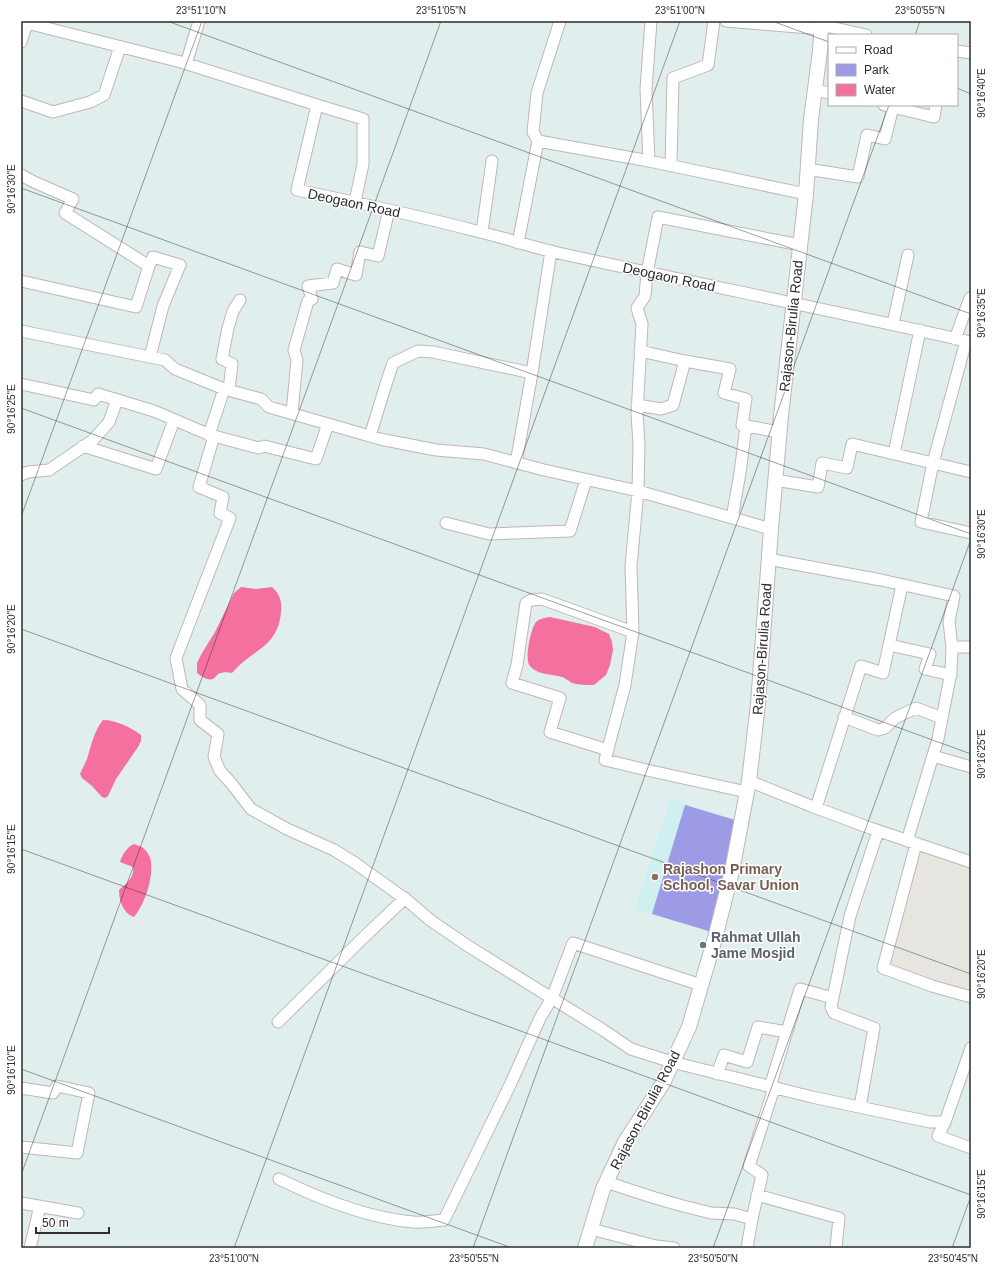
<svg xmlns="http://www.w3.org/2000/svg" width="992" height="1269" viewBox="0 0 992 1269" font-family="Helvetica,sans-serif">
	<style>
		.industrial { fill: #e7e5e0 }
		.education { fill: #cfeff0 }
		.green { fill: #9e9be6 }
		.water { fill: #f3709f }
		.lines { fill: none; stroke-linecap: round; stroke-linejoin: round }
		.minor-casing { stroke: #c1b6b3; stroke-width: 13 }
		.tertiary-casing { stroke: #c1b6b3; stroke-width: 16 }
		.minor { stroke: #fff; stroke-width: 11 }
		.tertiary { stroke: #fff; stroke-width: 14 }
		.ticks { fill: none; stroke: #2d2d2d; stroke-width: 1; stroke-opacity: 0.45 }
		.education-dot { fill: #8d6e63; stroke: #fff; stroke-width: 1.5 }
		.worship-dot { fill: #6b7280; stroke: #fff; stroke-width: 1.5 }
		.labels { text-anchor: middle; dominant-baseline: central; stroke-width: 3; stroke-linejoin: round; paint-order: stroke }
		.street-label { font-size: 14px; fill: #2d2d2d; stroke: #fff }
		.education-label { font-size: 14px; font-weight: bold; fill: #785e54; stroke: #fff; text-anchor: start }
		.worship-label { font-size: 14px; font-weight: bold; fill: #5b616d; stroke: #fff; text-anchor: start }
		.neatline { fill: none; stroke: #2d2d2d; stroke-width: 1.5 }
		.ticks-label { font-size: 10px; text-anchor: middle; fill: #2d2d2d }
	</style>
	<rect width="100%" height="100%" fill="#e0efee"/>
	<path class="industrial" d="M 920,848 L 971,863 L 971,991 L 887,967 Z"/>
	<path class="education" d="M 670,799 L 747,823 L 717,935 L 635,909 Z"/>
	<path class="green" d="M 685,805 L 745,823 L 712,932 L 652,914 Z"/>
	<path class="water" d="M 241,587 L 256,589 L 272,587 C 280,594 282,601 281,612 C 278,648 252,649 232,673 C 227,672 223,672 218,674 C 216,676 215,678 213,679 C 207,681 201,676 197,673 L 197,663 L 202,653 L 215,632 L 234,593 Z
		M 550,617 L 595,627 L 609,634 L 612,642 L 613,650 L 610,665 L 606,675 L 594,685 C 586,685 579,685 572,683 C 569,681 565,678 562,677 C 552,674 537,675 530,666 C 524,660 531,628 536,622 C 540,618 545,618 550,617 Z
		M 103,720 C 116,720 130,727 141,735 L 141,741 L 138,747 L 116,779 L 108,796 L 105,798 L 102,797 L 92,786 L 82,778 L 80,774 C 82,769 85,764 87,759 C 91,746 94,731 103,720 Z
		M 134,844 L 142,847 C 147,851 151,857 151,863 C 153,880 144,905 134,917 C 123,913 119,901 119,890 C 126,884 135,877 133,867 L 120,862 C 122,855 127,847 134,844 Z"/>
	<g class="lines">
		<g class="minor-casing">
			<path id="minor" d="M 28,21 L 27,23 L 181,62 L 317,105 L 297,190 C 359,203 420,216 480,232 C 505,238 529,246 554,252 C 693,283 832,310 971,342
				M 726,21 L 821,29
				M 821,25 L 866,35
				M 21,42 L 27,23
				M 957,51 L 971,53
				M 186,64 L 199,21
				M 815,90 L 829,93
				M 21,101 L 53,112 L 90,102 L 104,95 L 120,47
				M 317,105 L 363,119 L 363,164 L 355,202
				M 884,105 L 934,117 L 936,105
				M 538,141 L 533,132 L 537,93 L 560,21
				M 649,161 L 646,89 L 651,21
				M 671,166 L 673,78 L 708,65 L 714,21
				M 807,169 L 858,177 L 867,135 L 885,139 L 893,107
				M 21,175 L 34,182 L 73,199 L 65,213 L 149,266 L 136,307 L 21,281
				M 482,232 L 492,161
				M 518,243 L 538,141 L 649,161 L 806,194
				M 149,266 L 153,257 L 180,265 L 163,306 L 150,357
				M 893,324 L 908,255
				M 21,331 L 165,360 L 175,369 L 224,389 L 261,399 L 269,407 L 380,439 L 436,450 L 484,454 L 544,470 L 638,491 L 771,529
				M 955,339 L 970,298 L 971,298
				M 966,341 L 933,463 L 921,522 L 971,533
				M 640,351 L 685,361
				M 21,384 L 94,400 L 98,394 L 154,411 L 210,435 L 259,448 L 264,446 L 316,459 L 328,424
				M 229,390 L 232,364 L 222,359 L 228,328 L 233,311 L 240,300
				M 637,405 L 661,409 L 673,405 L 685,361 L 730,369 L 724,393 L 746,399 L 742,425 L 779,432
				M 292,413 L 297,360 L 294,350 L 308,301 L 312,299 L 308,286 L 333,283 L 337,269 L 356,275 L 360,252 L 378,256 L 389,210
				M 209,435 L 224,389
				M 214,436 L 199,487 L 223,497 L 220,513 L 230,518 L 176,658 L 182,689 L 200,705 L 200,720 L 218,734 L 214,757 L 220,771 L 231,783 L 251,809 L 287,829 L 334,850 L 355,863 L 408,901 L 430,920 L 468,946 L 603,1030 L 631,1049 L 672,1062 L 812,1097 L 930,1122 L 945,1122 L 971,1048
				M 370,436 L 386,384 L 393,363 L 418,351 L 433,352 L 532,373 L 551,251
				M 83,446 L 156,469 L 174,420
				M 894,454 L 920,330
				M 516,463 L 532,373
				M 21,475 L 28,472 L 49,470 L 93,440 L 109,422 L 117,400
				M 775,480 L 818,487 L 822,463 L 847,468 L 852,444 L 971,472
				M 732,518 L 740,473 L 746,426
				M 446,523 L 489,534 L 570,531 L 586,480
				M 768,559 L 881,580 L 954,596 L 949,622 L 952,647 L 951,672 L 938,739 L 907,841
				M 889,645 L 902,585
				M 952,647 L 971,647
				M 844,717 L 878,730 L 885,728 L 895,718 L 916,708 L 942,718
				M 608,750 L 550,732 L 560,698 L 512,683 L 517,665 L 526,603 L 531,600 L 542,599 L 633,632
				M 933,756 L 971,767
				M 749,781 L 811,806 L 870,828 L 971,862
				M 747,792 L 651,771 L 605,760 L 625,685 L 633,632 L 631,566 L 638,491 L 639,444 L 637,414 L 642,324 L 637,308 L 645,296 L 647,273 L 658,217 L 800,245
				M 816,808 L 861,666 L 883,673 L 889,645 L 930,654 L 925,669 L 951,675
				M 916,844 L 883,968 L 932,986 L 971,997
				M 278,1022 L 362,939 L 405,898
				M 717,1074 L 724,1055 L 747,1062 L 758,1027 L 787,1032
				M 770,1087 L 800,989 L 833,998
				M 21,1088 L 53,1093 L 57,1086 L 89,1093 L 77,1153 L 21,1147
				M 860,1107 L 874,1028 L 834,1013 L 831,1007 L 850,916 L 878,831
				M 945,1122 L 938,1136 L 971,1148
				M 279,1179 C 320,1199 367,1218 413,1222 C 423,1223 434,1221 444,1220 L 511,1083 L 540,1018 L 552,998 L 573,943 L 701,985
				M 606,1182 L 655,1198 L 683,1206 L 711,1213 L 734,1214 L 752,1219 L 762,1175 L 749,1166 L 774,1088
				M 757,1195 L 839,1218 L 836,1248
				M 21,1203 L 78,1213
				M 591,1229 L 656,1246 L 674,1248
				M 30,1248 L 40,1206
				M 747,1248 L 752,1219"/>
		</g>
		<g class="tertiary-casing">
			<path id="tertiary" d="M 585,1248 L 603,1189 L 625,1142 L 663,1083 L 689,1027 L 715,938 L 732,871 L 749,781 L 758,704 L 771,529 L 781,416 L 806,194 L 811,119 L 820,51 L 822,21"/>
		</g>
		<use href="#minor" class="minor"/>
		<use href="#tertiary" class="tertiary"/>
	</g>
	<path class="ticks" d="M 167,21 L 971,314M 772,21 L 829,42M 915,35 L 920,21M 957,88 L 971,94M 21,188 L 971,534M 21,408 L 971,754M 21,517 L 202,21M 21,629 L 971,974M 21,849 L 971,1195M 21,1069 L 512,1248M 21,1175 L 441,21M 234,1248 L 680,21M 473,1248 L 889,105M 713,1248 L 971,539M 952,1248 L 971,1196"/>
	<circle class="education-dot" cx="655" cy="877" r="4"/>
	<circle class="worship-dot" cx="703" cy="945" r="4"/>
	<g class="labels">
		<g class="street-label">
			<text transform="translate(354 203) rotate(12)">Deogaon Road</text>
			<text transform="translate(669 277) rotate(12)">Deogaon Road</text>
			<text transform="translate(791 326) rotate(-84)">Rajason-Birulia Road</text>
			<text transform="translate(762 649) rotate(-86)">Rajason-Birulia Road</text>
			<text transform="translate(645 1110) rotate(-62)">Rajason-Birulia Road</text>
		</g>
		<g class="education-label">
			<text x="663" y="869">Rajashon Primary<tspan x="663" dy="16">School, Savar Union</tspan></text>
		</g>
		<g class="worship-label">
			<text x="711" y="937">Rahmat Ullah<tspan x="711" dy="16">Jame Mosjid</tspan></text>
		</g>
	</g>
	<rect width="992" height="1269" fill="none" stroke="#ffffff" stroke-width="44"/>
	<rect x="828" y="34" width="130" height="72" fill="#ffffff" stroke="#ababab"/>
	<rect x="836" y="47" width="20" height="6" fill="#ffffff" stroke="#ababab"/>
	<text x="864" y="54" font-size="12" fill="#2d2d2d">Road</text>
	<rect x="836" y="64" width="20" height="12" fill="#9e9be6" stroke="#ababab"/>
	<text x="864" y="74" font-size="12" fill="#2d2d2d">Park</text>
	<rect x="836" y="84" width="20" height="12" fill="#f3709f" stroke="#ababab"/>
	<text x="864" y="94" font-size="12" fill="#2d2d2d">Water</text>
	<path d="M36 1227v6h73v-6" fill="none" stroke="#2d2d2d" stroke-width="2"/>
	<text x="42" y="1227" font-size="12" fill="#2d2d2d" stroke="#ffffff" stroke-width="3" paint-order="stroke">50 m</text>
	<rect x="22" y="22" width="948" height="1225" class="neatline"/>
	<g class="ticks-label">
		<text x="201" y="14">23°51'10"N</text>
		<text x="441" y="14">23°51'05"N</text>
		<text x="680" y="14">23°51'00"N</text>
		<text x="920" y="14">23°50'55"N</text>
		<text transform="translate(981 93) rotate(-90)" y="4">90°16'40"E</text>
		<text transform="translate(11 189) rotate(-90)" y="4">90°16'30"E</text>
		<text transform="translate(981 313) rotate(-90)" y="4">90°16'35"E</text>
		<text transform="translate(11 409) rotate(-90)" y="4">90°16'25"E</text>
		<text transform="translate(981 534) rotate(-90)" y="4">90°16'30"E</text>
		<text transform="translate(11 629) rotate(-90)" y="4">90°16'20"E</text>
		<text transform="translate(981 754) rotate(-90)" y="4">90°16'25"E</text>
		<text transform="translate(11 849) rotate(-90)" y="4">90°16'15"E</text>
		<text transform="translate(981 974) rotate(-90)" y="4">90°16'20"E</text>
		<text transform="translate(11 1070) rotate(-90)" y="4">90°16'10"E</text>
		<text transform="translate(981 1194) rotate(-90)" y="4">90°16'15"E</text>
		<text x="234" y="1262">23°51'00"N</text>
		<text x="474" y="1262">23°50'55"N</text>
		<text x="713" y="1262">23°50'50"N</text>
		<text x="953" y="1262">23°50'45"N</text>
	</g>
</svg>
